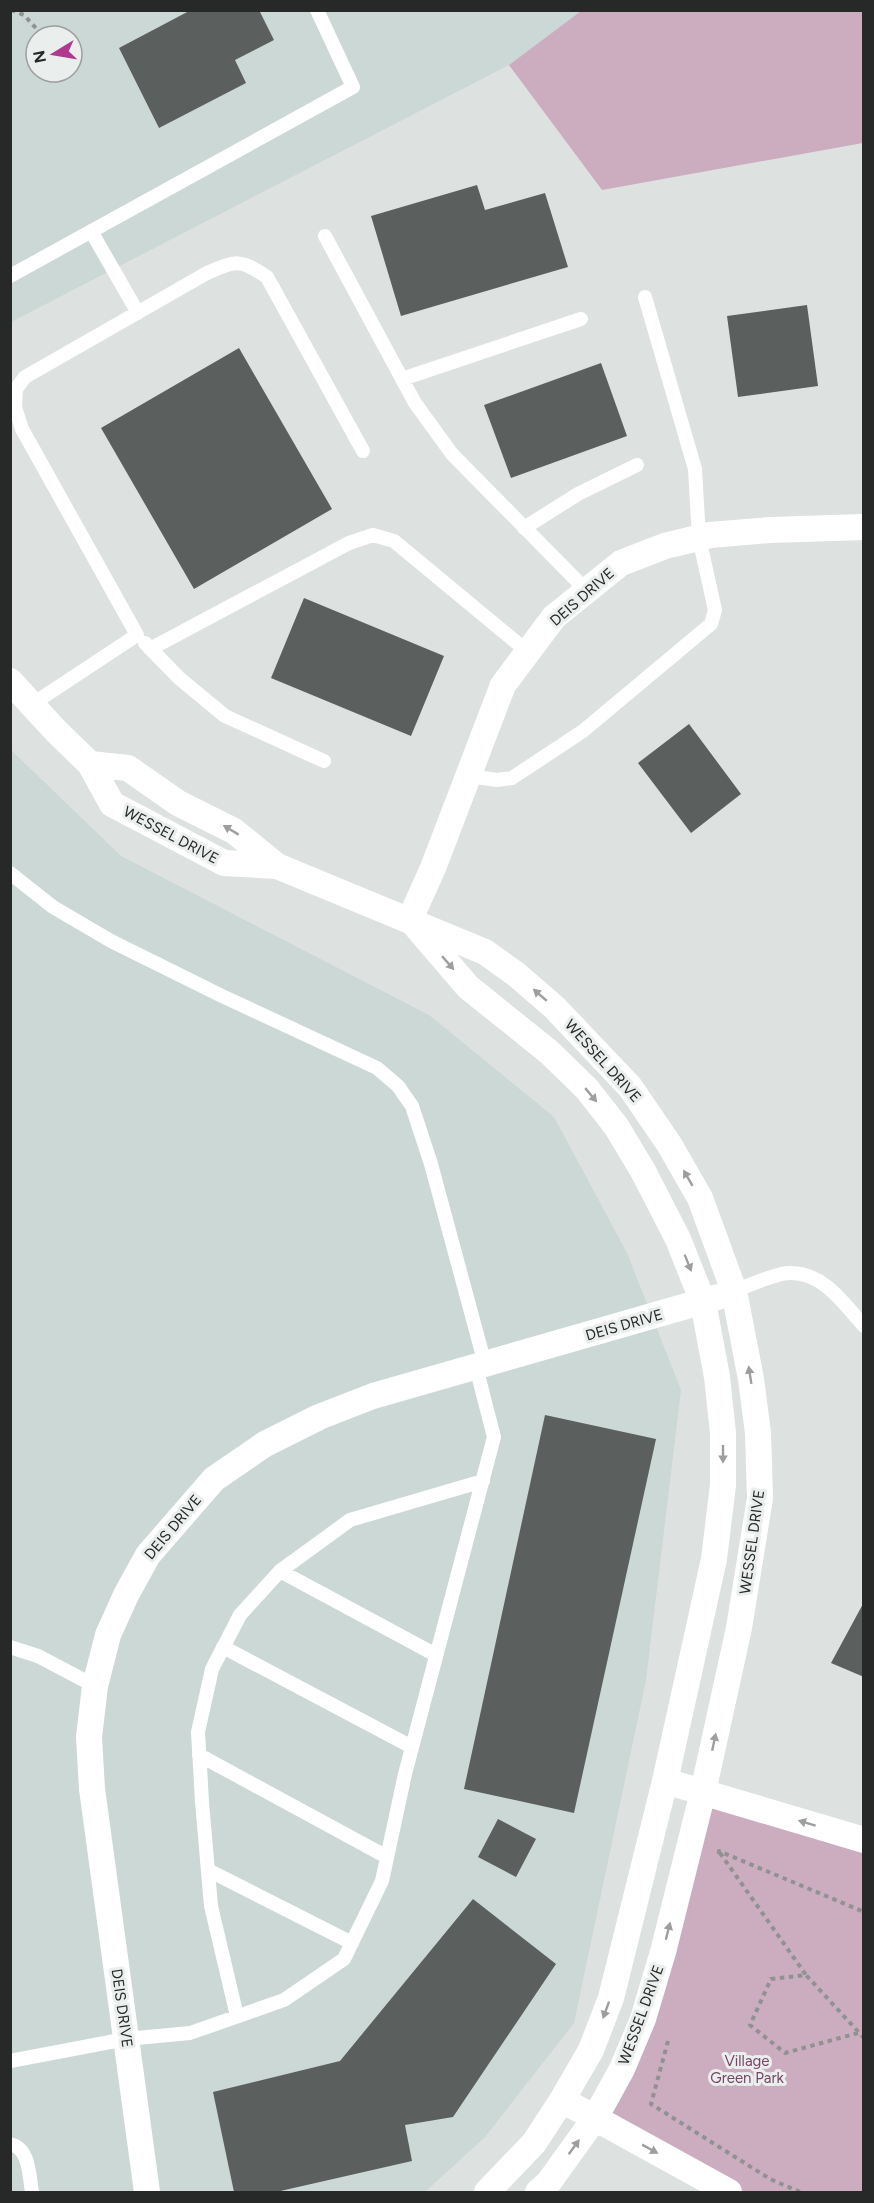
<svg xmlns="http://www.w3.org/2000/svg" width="874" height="2203" viewBox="0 0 874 2203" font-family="Figtree,sans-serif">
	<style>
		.built { fill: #cbd8d5; fill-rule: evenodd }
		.green { fill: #cbadbf }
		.building { fill: #5b5f5e }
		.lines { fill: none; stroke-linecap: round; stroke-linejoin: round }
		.path { stroke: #8f9291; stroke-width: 4; stroke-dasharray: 4.5 4.5; stroke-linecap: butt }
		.lane { stroke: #fff; stroke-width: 14 }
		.street { stroke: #fff; stroke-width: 26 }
		.oneway { fill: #9e9e9e }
		.labels { text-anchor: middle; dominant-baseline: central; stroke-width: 6; stroke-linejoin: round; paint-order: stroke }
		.street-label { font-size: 15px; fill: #272828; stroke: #eaeeed }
		.park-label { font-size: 15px; fill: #764566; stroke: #eaeeed }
	</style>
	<rect width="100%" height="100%" fill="#dde1e0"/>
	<path class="built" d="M 15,10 L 581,11 L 509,65 L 11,322 L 11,13 ZM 36,36 L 72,36 L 72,72 L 36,72 Z
		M 10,749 L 121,856 L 429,1015 L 554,1117 L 627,1253 L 681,1390 L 646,1680 L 574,2023 L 485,2137 L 425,2192 L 11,2192 Z"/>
	<path class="green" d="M 581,11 L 863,11 L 863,143 L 602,190 L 509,65 Z
		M 703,1792 L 863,1840 L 863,2192 L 729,2192 L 595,2118 L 622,2069 Z"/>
	<path class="building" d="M 191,10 L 259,10 L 274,40 L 235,60 L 246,83 L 159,128 L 119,48 Z
		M 477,185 L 485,210 L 545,193 L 568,267 L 401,316 L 371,216 Z
		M 807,305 L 818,386 L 738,397 L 727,316 Z
		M 239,348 L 332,509 L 194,589 L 101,428 Z
		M 601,363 L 627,436 L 511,478 L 484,405 Z
		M 304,598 L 444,656 L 411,736 L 271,678 Z
		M 689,724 L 741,794 L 691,833 L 638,763 Z
		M 545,1415 L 656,1439 L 574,1813 L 464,1789 Z
		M 864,1602 L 864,1677 L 831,1663 Z
		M 498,1819 L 536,1839 L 516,1877 L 478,1857 Z
		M 473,1899 L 556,1964 L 453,2117 L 405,2125 L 412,2161 L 276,2192 L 234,2192 L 213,2092 L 340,2061 Z"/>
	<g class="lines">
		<path class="path" d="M 11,10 L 24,15 L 43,36
			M 720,1853 L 806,1975
			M 719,1854 L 719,1851 L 864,1912
			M 858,2033 L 785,2053 L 750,2025 L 771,1979 L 806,1975 L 864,2038
			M 668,2041 L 651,2104 L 770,2179 L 800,2192"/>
		<path class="lane" d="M 91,231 L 138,313
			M 325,236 L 415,403 L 452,454 L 587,591
			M 10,276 L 353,87 L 317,10
			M 402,379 L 581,319
			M 524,528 L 578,494 L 637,465
			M 145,643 L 179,678 L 225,716 L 324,761
			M 150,649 L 349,543 L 373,535 L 394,541 L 528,652
			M 31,705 L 137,635 L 22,429 L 15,407 L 16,389 L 25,377 L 207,273 C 237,260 240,259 267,277 L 363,451
			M 469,776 L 497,780 L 512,778 L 583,731 L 711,624 L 715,610 L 699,538 L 695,469 L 645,297
			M 10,873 L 53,907 L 111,941 L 222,996 L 377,1068 L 398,1086 L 412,1106 L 431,1164 L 485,1364
			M 734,1291 C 747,1286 779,1272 791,1273 C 824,1273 844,1304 864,1326
			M 280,1571 L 436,1655
			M 10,1647 L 38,1656 L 95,1686
			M 223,1647 L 412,1747
			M 199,1755 L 387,1857
			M 208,1870 L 352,1943
			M 237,2016 L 211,1906 L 202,1802 L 198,1732 L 212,1669 L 240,1615 L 280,1571 L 350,1520 L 483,1481
			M 10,2061 L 126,2039 L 190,2033 L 284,2000 L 344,1959 L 382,1881 L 405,1774 L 494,1437 L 476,1367
			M 10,2144 C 30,2148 29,2176 32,2192"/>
		<path class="street" d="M 10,681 L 56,731 L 90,764 L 112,804 L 224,863 L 277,866
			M 90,764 L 128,768 L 178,803 L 234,831 L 277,866 L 485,952 L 517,975 L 554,1007 L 630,1087 L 669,1144 L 700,1198 L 734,1291 L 751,1379 L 758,1433 L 760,1498 L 739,1628 L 703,1792 L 663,1952 L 643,2019 L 622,2069 L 595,2118 L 549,2182 L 538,2192
			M 410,919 L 433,868 L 503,685 L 554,617 L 621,563 L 665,546 L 710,535 L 770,530 L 864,527
			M 414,924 L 468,987 L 549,1052 L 587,1089 L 616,1126 L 643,1171 L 678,1239 L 703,1302 L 717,1377 L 723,1433 L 723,1485 L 714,1559 L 665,1781 L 611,1998 L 591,2050 L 562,2100 L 534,2143 L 487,2192
			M 665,1781 L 864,1840
			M 562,2100 L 729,2192
			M 147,2192 L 92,1789 L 89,1737 L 95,1686 L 108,1635 L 126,1595 L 148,1555 L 214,1479 L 265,1444 L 319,1417 L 373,1396 L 718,1297"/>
	</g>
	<defs><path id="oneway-solid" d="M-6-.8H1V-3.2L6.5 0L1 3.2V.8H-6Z" transform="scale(1.5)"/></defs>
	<g class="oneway">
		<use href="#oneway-solid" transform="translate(231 830) rotate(-149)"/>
		<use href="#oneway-solid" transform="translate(448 963) rotate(49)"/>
		<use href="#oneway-solid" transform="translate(540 995) rotate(-139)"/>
		<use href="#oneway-solid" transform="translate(591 1095) rotate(50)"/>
		<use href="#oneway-solid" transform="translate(688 1178) rotate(-120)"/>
		<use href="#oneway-solid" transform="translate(688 1263) rotate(68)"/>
		<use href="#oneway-solid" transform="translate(750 1375) rotate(-99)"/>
		<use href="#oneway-solid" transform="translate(723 1454) rotate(90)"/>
		<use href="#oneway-solid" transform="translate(714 1742) rotate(-78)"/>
		<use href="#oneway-solid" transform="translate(807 1823) rotate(-163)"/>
		<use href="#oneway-solid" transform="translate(668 1931) rotate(-76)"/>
		<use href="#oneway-solid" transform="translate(606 2010) rotate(110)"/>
		<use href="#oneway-solid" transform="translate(574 2147) rotate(-54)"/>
		<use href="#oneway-solid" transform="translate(650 2149) rotate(29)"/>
	</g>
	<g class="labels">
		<g class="street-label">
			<text transform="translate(582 597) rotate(-41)">DEIS DRIVE</text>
			<text transform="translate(171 835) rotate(28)">WESSEL DRIVE</text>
			<text transform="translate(603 1061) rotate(48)">WESSEL DRIVE</text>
			<text transform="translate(624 1325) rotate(-16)">DEIS DRIVE</text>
			<text transform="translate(173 1527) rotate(-50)">DEIS DRIVE</text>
			<text transform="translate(752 1542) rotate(-82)">WESSEL DRIVE</text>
			<text transform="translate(122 2008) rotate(82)">DEIS DRIVE</text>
			<text transform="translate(641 2015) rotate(-70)">WESSEL DRIVE</text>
		</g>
		<g class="park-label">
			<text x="747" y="2061">Village<tspan x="747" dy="17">Green Park</tspan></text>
		</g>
	</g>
	<rect width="874" height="2203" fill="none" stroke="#272828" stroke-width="24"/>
	<g transform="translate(54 54) rotate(259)"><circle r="28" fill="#eaeeed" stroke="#9c9f9e" stroke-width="1.5"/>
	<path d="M0-4.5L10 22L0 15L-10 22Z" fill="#b0388e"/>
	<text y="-9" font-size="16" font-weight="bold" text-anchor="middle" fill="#272828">N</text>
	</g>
</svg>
